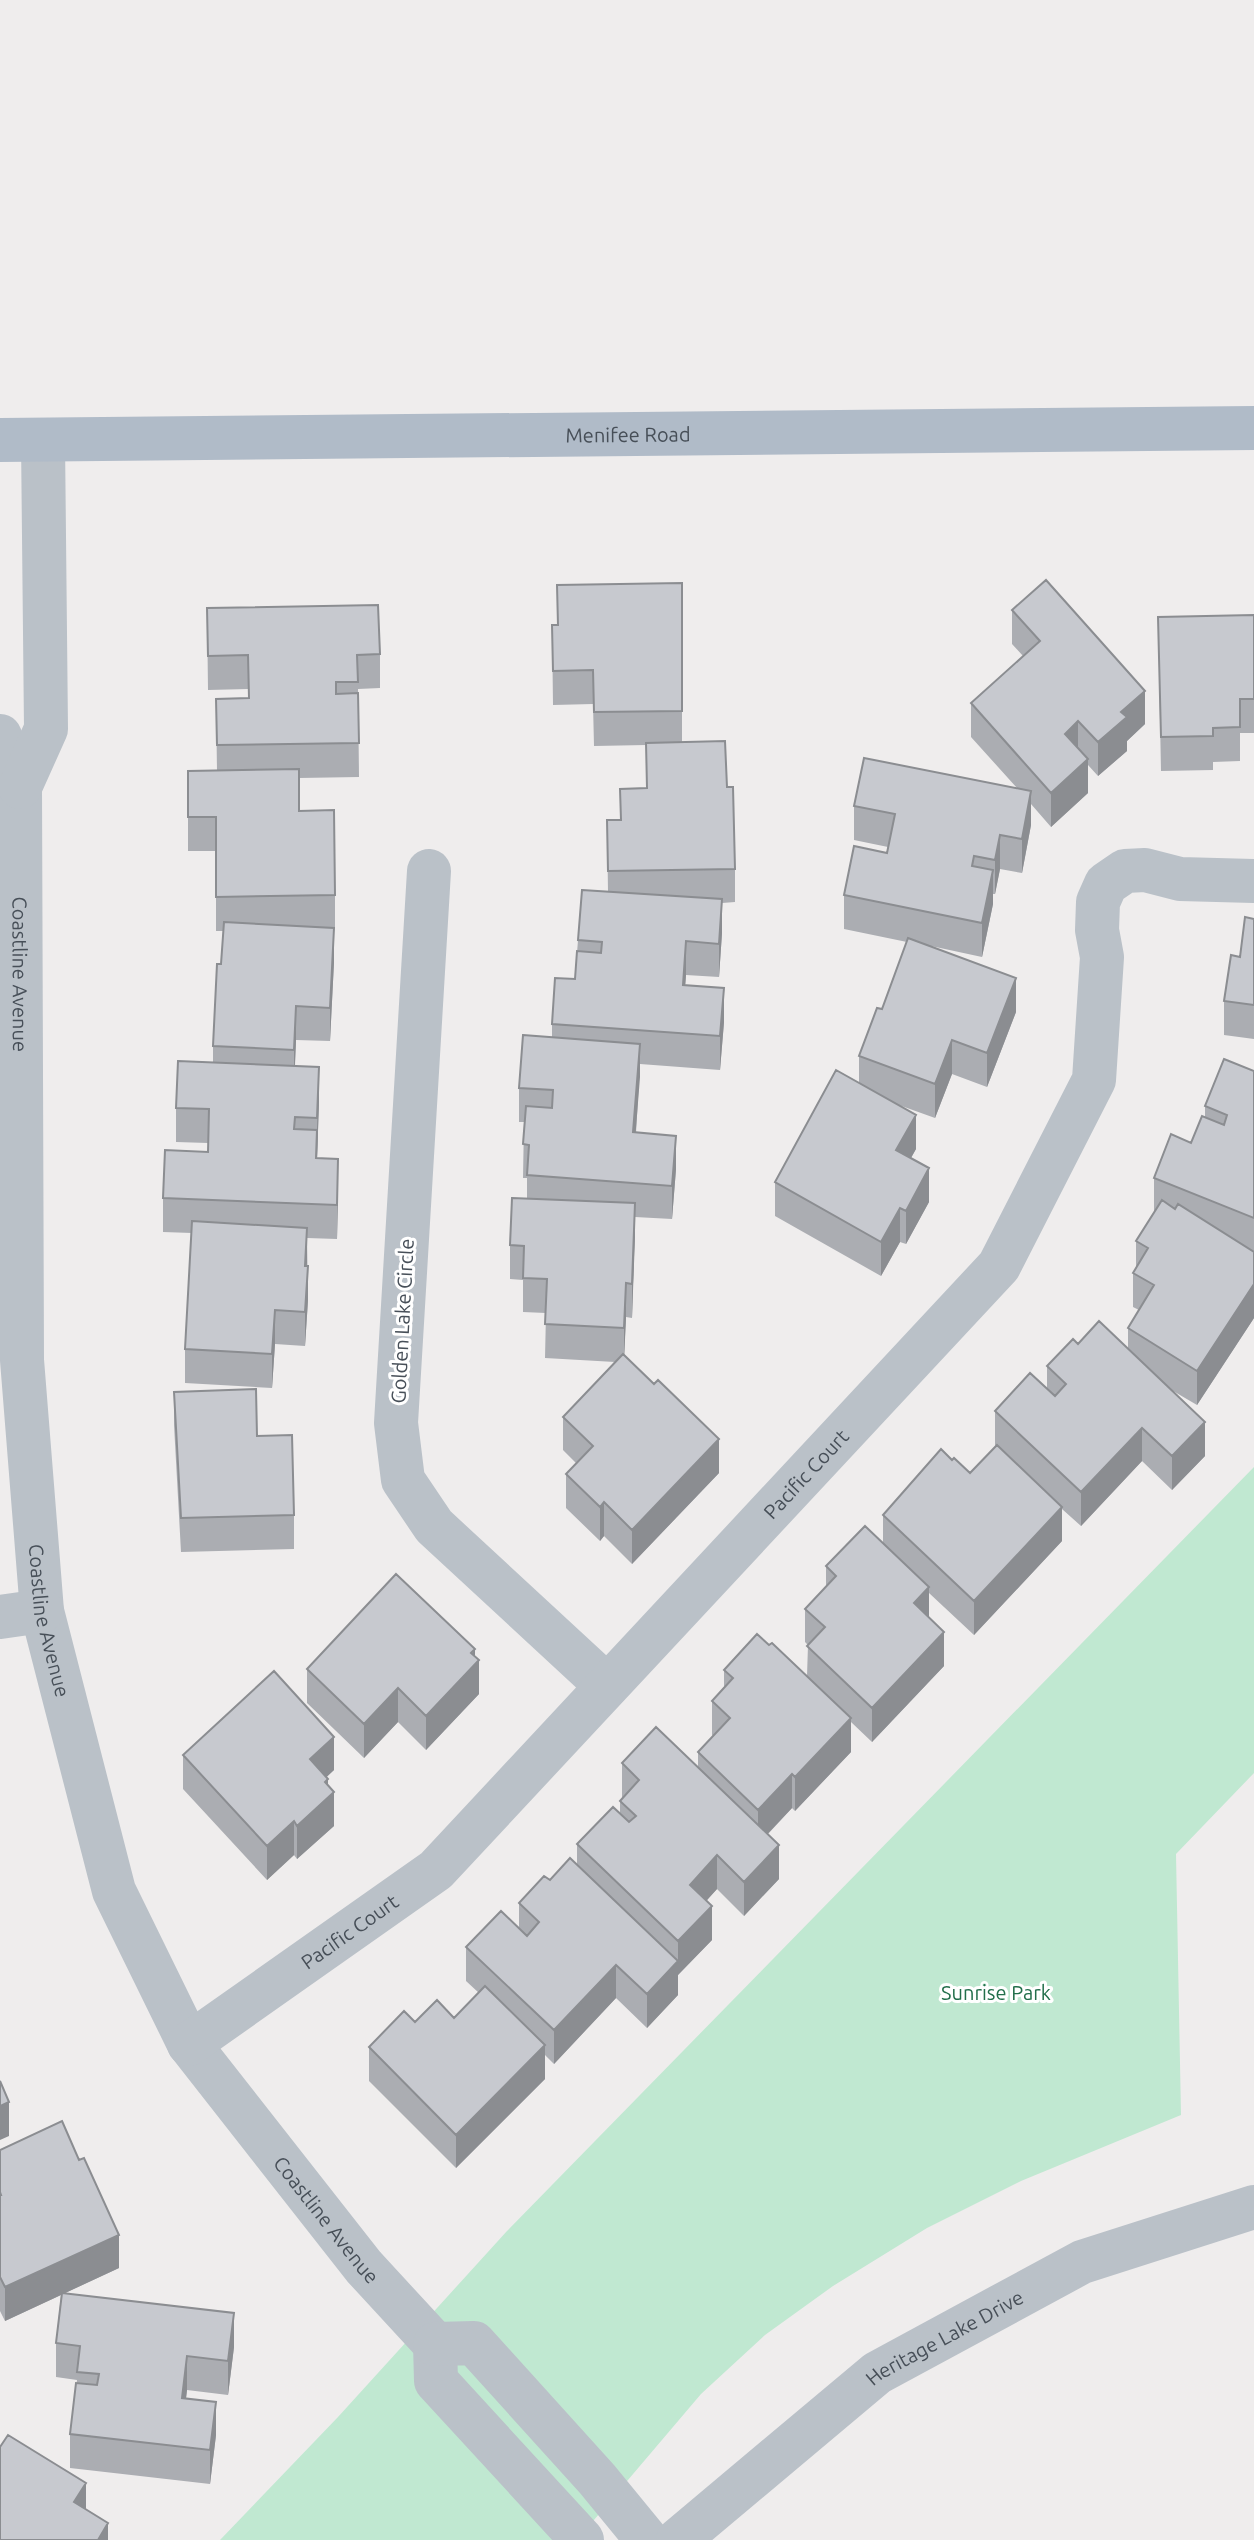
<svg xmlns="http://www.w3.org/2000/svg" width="1254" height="2540" viewBox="0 0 1254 2540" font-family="Ubuntu,sans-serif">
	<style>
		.green { fill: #c0e8d1 }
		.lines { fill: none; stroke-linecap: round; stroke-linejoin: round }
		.minor { stroke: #bac1c8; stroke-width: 44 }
		.major { stroke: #b0bbc8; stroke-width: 44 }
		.wall { fill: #abadb2 }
		.shaded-wall { fill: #8b8d91 }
		.building { fill: #c7c9cf; stroke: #8b8d91; stroke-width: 2 }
		.labels { text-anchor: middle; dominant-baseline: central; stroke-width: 6; stroke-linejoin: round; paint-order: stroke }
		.street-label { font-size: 20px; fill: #474f58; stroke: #fff }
		.park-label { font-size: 20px; fill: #226f4b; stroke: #fff }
	</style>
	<rect width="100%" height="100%" fill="#efeded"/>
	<path class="green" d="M 1254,1467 L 1254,1773 L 1176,1854 L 1181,2115 L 1021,2181 L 927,2228 L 833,2286 L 765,2335 L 701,2394 L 577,2540 L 220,2540 L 338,2417 L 507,2231 Z"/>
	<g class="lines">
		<g class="minor">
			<path id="s1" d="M 0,736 L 20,787 L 22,1360 L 42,1611 L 114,1891 L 189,2044 L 364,2267 L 435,2344 L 436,2381 L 582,2540"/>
			<path d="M 20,787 L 46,729 L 43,440"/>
			<path d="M 429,871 L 396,1423 L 403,1480 L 434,1526 L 607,1686"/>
			<path d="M 0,1617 L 42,1611"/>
			<path id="s2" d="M 189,2044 L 436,1870 L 999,1266 L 1094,1080 L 1102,957 L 1097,930 L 1098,902 L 1106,884 L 1125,871 L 1145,870 L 1180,879 L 1254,881"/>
			<path d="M 435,2344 L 474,2343 L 597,2479 L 647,2540"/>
			<path id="s3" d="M 678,2540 L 877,2373 L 1082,2262 L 1254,2207"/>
		</g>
		<path class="major" id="s4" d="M 0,440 L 1254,428"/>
	</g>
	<path class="wall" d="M 682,583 L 682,742 L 727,787 L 735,869 L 735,902 L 722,903 L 722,933 L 719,977 L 686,975 L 685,985 L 724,1022 L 720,1070 L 640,1064 L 636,1133 L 676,1169 L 672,1219 L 635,1217 L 632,1318 L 626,1317 L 624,1356 L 719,1473 L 632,1564 L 604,1536 L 600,1541 L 566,1508 L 566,1474 L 576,1463 L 563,1450 L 563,1417 L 615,1362 L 545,1358 L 546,1313 L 523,1312 L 523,1280 L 510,1279 L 510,1245 L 527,1198 L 527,1178 L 523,1178 L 524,1122 L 519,1122 L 519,1088 L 552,1037 L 552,1024 L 575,979 L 578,940 L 608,892 L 607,820 L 620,820 L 620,789 L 646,788 L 646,745 L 594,746 L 593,704 L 553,705 L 552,625 L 557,625 L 557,585 Z
		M 207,608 L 380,654 L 380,688 L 358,689 L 359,777 L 299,778 L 299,811 L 335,895 L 335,929 L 334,929 L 334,962 L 330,1041 L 296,1040 L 295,1066 L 319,1101 L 317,1158 L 338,1193 L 337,1239 L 307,1238 L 308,1300 L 305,1346 L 275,1344 L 272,1388 L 185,1383 L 185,1349 L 192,1233 L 163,1232 L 163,1198 L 208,1152 L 208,1143 L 176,1142 L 176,1108 L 213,1062 L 213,1046 L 221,964 L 223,931 L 216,931 L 216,851 L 188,851 L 188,771 L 217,771 L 216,699 L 249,698 L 248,689 L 208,690 Z
		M 1012,610 L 1145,724 L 1127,741 L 1127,751 L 1098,776 L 1088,765 L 1088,793 L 1051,827 L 1031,804 L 1031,825 L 1022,873 L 1000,869 L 995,894 L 993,894 L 993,904 L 982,957 L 931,946 L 1016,1012 L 987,1087 L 952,1074 L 935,1118 L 896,1104 L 916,1149 L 911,1158 L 929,1202 L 906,1244 L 900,1242 L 881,1276 L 775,1216 L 775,1182 L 859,1083 L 859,1056 L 882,1009 L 907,942 L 844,929 L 844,895 L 887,853 L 888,847 L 854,840 L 854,806 L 1017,788 L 971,737 L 971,703 L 1023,656 L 1012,644 Z
		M 1254,615 L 1254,733 L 1240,733 L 1240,761 L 1213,762 L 1213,770 L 1161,771 L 1158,617 Z
		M 1254,919 L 1254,1039 L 1224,1035 L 1224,1001 Z
		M 1254,1071 L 1254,1318 L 1197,1405 L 1168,1388 L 1205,1456 L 1172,1490 L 1142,1461 L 1081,1526 L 1062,1509 L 1062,1541 L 974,1635 L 929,1593 L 929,1618 L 944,1666 L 872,1742 L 851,1722 L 851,1752 L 795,1811 L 792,1808 L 768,1834 L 779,1879 L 744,1916 L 717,1889 L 706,1901 L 712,1940 L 678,1975 L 678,1995 L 647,2028 L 616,1998 L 554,2064 L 545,2055 L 545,2079 L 456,2168 L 369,2081 L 369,2047 L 415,2022 L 454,2018 L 479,1993 L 466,1981 L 466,1947 L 519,1928 L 519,1903 L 550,1880 L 577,1865 L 577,1844 L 620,1813 L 620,1801 L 622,1798 L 622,1763 L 698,1768 L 698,1752 L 713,1736 L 712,1735 L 712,1701 L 724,1687 L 724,1670 L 769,1645 L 807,1676 L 808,1645 L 805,1642 L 805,1609 L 826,1587 L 826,1566 L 883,1543 L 883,1515 L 952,1460 L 970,1473 L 996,1447 L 995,1445 L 995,1411 L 1047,1388 L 1047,1366 L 1078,1344 L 1128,1349 L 1128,1328 L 1139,1310 L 1133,1307 L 1133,1273 L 1136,1268 L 1136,1241 L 1154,1212 L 1154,1178 L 1191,1143 L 1205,1117 L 1205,1106 Z
		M 174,1392 L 257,1436 L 294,1515 L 294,1549 L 181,1552 L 174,1425 Z
		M 475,1656 L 479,1694 L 426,1750 L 398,1722 L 364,1758 L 307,1703 L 307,1669 Z
		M 183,1755 L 334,1770 L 326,1777 L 334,1826 L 297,1859 L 294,1855 L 267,1880 L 183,1789 Z
		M 0,2150 L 119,2268 L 65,2293 L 234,2347 L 228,2395 L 187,2390 L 186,2398 L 216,2435 L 210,2484 L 70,2468 L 70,2434 L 77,2380 L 56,2377 L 56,2343 L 61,2295 L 5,2321 L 0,2311 Z"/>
	<path class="shaded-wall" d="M 1145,691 L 1145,724 L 1127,741 L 1127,751 L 1098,776 L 1098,742 L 1121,712 Z
		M 1078,721 L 1078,755 L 1065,734 Z
		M 1088,759 L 1088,793 L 1051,827 L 1051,793 Z
		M 1031,791 L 1031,825 L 1022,873 L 1022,839 Z
		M 1000,835 L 1000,869 L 995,894 L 995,860 Z
		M 993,870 L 993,904 L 982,957 L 982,923 Z
		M 722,899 L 722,933 L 719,977 L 719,944 Z
		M 334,928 L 334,962 L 330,1041 L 330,1008 Z
		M 686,941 L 686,975 L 683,1019 L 683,985 Z
		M 1016,978 L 1016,1012 L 987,1087 L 987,1053 Z
		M 724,988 L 724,1022 L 720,1070 L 720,1036 Z
		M 296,1006 L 296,1040 L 294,1084 L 294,1050 Z
		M 952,1040 L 952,1074 L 935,1118 L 935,1084 Z
		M 640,1044 L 640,1077 L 633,1166 L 633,1132 Z
		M 319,1067 L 319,1101 L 316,1192 L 316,1158 Z
		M 916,1115 L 916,1149 L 896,1184 L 896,1150 Z
		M 676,1136 L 676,1169 L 672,1219 L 672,1186 Z
		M 338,1159 L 338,1193 L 337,1239 L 337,1205 Z
		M 929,1168 L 929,1202 L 906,1244 L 906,1211 Z
		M 635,1203 L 635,1237 L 632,1318 L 632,1284 Z
		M 900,1208 L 900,1242 L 881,1276 L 881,1242 Z
		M 307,1228 L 307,1262 L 305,1300 L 305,1266 Z
		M 308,1266 L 308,1300 L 305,1346 L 305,1312 Z
		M 626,1283 L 626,1317 L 624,1362 L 624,1328 Z
		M 1254,1284 L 1254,1318 L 1197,1405 L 1197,1371 Z
		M 275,1310 L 275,1344 L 272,1388 L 272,1354 Z
		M 1205,1422 L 1205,1456 L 1172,1490 L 1172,1456 Z
		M 1142,1428 L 1142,1461 L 1081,1526 L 1081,1492 Z
		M 719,1439 L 719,1473 L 632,1564 L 632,1530 Z
		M 604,1502 L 604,1536 L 600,1541 L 600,1507 Z
		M 1062,1507 L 1062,1541 L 974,1635 L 974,1601 Z
		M 929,1587 L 929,1621 L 914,1603 Z
		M 944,1632 L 944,1666 L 872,1742 L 872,1708 Z
		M 475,1649 L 475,1665 L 479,1660 L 479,1694 L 426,1750 L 426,1716 Z
		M 398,1688 L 398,1722 L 364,1758 L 364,1724 Z
		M 851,1718 L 851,1752 L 795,1811 L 795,1777 Z
		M 334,1737 L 334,1770 L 310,1793 L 310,1759 Z
		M 792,1774 L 792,1808 L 758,1844 L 758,1810 Z
		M 328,1779 L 328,1797 L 334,1792 L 334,1826 L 297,1859 L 297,1826 Z
		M 294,1821 L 294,1855 L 267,1880 L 267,1846 Z
		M 779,1845 L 779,1879 L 744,1916 L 744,1882 Z
		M 717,1855 L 717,1889 L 690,1919 L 690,1885 Z
		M 712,1906 L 712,1940 L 678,1975 L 678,1995 L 647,2028 L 647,1994 L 678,1961 L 678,1941 Z
		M 616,1965 L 616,1998 L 554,2064 L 554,2030 Z
		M 545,2045 L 545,2079 L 456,2168 L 456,2135 Z
		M 9,2102 L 9,2136 L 0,2140 L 0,2106 Z
		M 119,2235 L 119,2268 L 5,2321 L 5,2287 Z
		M 234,2313 L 234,2347 L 228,2395 L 228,2361 Z
		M 187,2356 L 187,2390 L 182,2432 L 182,2398 Z
		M 216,2402 L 216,2435 L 210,2484 L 210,2450 Z
		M 86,2483 L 86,2517 L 74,2502 Z
		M 108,2523 L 108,2540 L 98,2540 Z"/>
	<path class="building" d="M 1046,580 L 1145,691 L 1121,712 L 1127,717 L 1098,742 L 1078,721 L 1065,734 L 1088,759 L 1051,793 L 971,703 L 1040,641 L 1012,610 Z
		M 682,583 L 682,711 L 594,712 L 593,670 L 553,671 L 552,625 L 558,625 L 557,585 Z
		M 378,605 L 380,654 L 357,655 L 358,682 L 336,682 L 336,694 L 358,693 L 359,743 L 217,745 L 216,699 L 249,698 L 248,655 L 208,656 L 207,608 Z
		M 1254,615 L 1254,699 L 1240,699 L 1240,727 L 1213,728 L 1213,736 L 1161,737 L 1158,617 Z
		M 725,741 L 727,787 L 733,787 L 735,869 L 608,871 L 607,820 L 621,820 L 620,789 L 647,788 L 646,743 Z
		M 864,758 L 1031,791 L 1022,839 L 1000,835 L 995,860 L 974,856 L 972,866 L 993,870 L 982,923 L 844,895 L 854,846 L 887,853 L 895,814 L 854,806 Z
		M 299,769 L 299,811 L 334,810 L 335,895 L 216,897 L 216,817 L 188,817 L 188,771 Z
		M 582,890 L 722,899 L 719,944 L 686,941 L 683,985 L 724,988 L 720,1036 L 552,1024 L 555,978 L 575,979 L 577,951 L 601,953 L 602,942 L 578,940 Z
		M 1245,917 L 1254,919 L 1254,1005 L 1224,1001 L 1231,955 L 1240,957 Z
		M 224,922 L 334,928 L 330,1008 L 296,1006 L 294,1050 L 213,1046 L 217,964 L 221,964 Z
		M 908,938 L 1016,978 L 987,1053 L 952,1040 L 935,1084 L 859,1056 L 877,1008 L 882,1009 Z
		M 523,1035 L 640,1044 L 633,1132 L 676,1136 L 672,1186 L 527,1175 L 529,1145 L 523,1144 L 526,1106 L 552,1108 L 553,1090 L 519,1088 Z
		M 1224,1059 L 1254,1071 L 1254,1218 L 1154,1178 L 1171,1134 L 1191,1143 L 1202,1116 L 1224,1125 L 1227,1115 L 1205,1106 Z
		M 178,1061 L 319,1067 L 317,1118 L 295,1117 L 294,1129 L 317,1130 L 316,1158 L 338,1159 L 337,1205 L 163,1198 L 165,1150 L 208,1152 L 209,1109 L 176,1108 Z
		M 836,1070 L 916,1115 L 896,1150 L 929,1168 L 906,1211 L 900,1208 L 881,1242 L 775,1182 Z
		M 512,1198 L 635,1203 L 632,1284 L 626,1283 L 624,1328 L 545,1324 L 547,1279 L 523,1278 L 524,1246 L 510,1245 Z
		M 1162,1200 L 1175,1209 L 1178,1204 L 1254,1252 L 1254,1284 L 1197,1371 L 1128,1328 L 1154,1285 L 1133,1273 L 1148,1248 L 1136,1241 Z
		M 192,1221 L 307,1228 L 305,1266 L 308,1266 L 305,1312 L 275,1310 L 272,1354 L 185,1349 Z
		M 1099,1321 L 1205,1422 L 1172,1456 L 1142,1428 L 1081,1492 L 995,1411 L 1030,1373 L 1055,1396 L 1066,1384 L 1047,1366 L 1073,1339 L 1078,1344 Z
		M 623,1354 L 654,1384 L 658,1380 L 719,1439 L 632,1530 L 604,1502 L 600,1507 L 566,1474 L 593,1446 L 563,1417 Z
		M 256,1389 L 257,1436 L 292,1435 L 294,1515 L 181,1518 L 174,1392 Z
		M 997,1445 L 1062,1507 L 974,1601 L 883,1515 L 941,1449 L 952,1460 L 954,1458 L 970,1473 Z
		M 865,1526 L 929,1587 L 914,1603 L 944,1632 L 872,1708 L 807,1646 L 825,1627 L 805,1609 L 836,1576 L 826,1566 Z
		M 396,1574 L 475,1649 L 471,1653 L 479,1660 L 426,1716 L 398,1688 L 364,1724 L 307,1669 Z
		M 757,1634 L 769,1645 L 772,1643 L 851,1718 L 795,1777 L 792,1774 L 758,1810 L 698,1752 L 730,1718 L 712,1701 L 733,1678 L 724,1670 Z
		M 274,1671 L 334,1737 L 310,1759 L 328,1779 L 325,1782 L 334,1792 L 297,1826 L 294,1821 L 267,1846 L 183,1755 Z
		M 656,1727 L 779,1845 L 744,1882 L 717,1855 L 690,1885 L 712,1906 L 678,1941 L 577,1844 L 613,1807 L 629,1822 L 636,1816 L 620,1801 L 639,1780 L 622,1763 Z
		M 570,1858 L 678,1961 L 647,1994 L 616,1965 L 554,2030 L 466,1947 L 501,1911 L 527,1936 L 539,1922 L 519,1903 L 544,1876 L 550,1880 Z
		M 485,1986 L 545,2045 L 456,2135 L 369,2047 L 404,2011 L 415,2022 L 437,2000 L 454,2018 Z
		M 0,2081 L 9,2102 L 0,2106 Z
		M 62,2121 L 79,2160 L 84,2158 L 119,2235 L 5,2287 L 0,2277 L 0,2195 L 1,2195 L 0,2192 L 0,2150 Z
		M 62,2293 L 234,2313 L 228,2361 L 187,2356 L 182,2398 L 216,2402 L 210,2450 L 70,2434 L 76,2383 L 97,2385 L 99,2374 L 77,2372 L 80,2346 L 56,2343 Z
		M 8,2435 L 86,2483 L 74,2502 L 108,2523 L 98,2540 L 0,2540 L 0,2447 Z"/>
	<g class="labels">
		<g class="street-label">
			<text stroke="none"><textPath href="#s4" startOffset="628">Menifee Road</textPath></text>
			<text stroke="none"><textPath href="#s1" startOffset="242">Coastline Avenue</textPath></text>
			<text transform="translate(402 1321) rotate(-87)">Golden Lake Circle</text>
			<text stroke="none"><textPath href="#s2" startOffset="844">Pacific Court</textPath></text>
			<text stroke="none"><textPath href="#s1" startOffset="890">Coastline Avenue</textPath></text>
			<text stroke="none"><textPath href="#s2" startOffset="196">Pacific Court</textPath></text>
			<text stroke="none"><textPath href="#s1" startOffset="1562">Coastline Avenue</textPath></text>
			<text stroke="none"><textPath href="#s3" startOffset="336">Heritage Lake Drive</textPath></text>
		</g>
		<g class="park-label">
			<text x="996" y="1992">Sunrise Park</text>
		</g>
	</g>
</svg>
